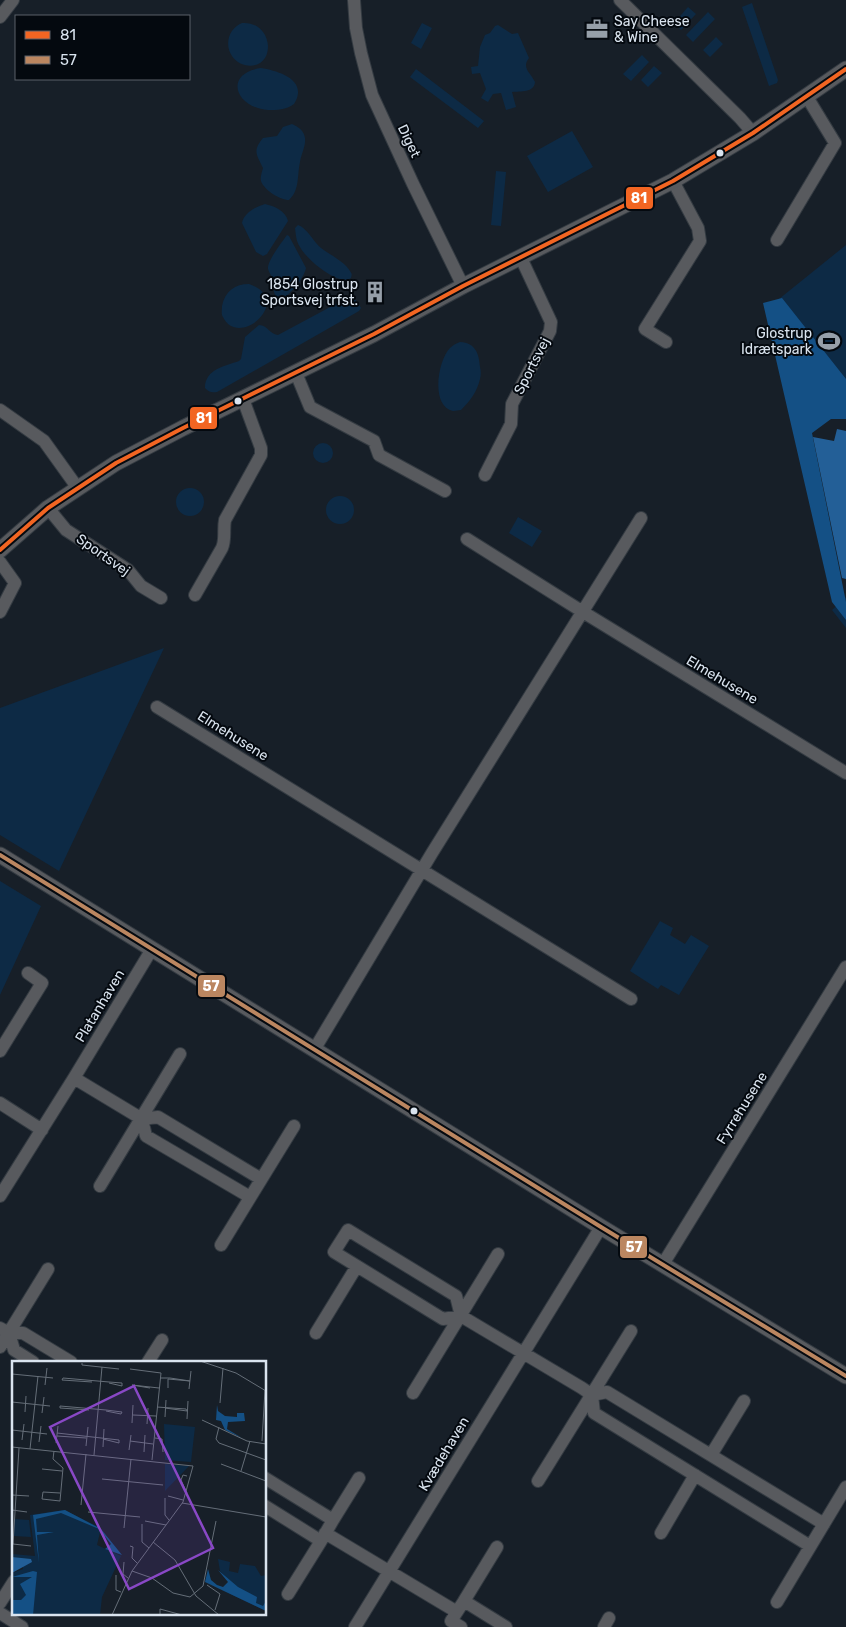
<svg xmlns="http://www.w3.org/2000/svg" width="846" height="1627" viewBox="0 0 846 1627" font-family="Rubik,sans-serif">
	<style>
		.green { fill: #0d2a45 }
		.forest { fill: #145085 }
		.water { fill: #235f97 }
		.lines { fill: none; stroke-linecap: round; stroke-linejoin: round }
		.minor-casing { stroke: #343b42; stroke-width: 14 }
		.tertiary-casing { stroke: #343b42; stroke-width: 17 }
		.minor { stroke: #585a5e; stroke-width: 12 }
		.tertiary { stroke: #585a5e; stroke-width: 15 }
		.bus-1-casing { stroke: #04090f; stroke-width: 8 }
		.bus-2-casing { stroke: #04090f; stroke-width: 8 }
		.bus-1 { stroke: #f26522; stroke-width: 4 }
		.bus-2 { stroke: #bb8660; stroke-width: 4 }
		.bus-dot { fill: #dae4ef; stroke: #04090f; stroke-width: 2 }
		.labels { text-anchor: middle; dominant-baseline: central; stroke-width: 4; stroke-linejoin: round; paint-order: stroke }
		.poi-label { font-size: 14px; fill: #dae4ef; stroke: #04090f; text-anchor: end }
		.street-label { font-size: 14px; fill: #dae4ef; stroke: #04090f }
		.inset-road { fill: none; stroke: #656e78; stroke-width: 1 }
		.view { fill: #8948c6; fill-opacity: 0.15; stroke: #8948c6; stroke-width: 2.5 }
		.inset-edge { fill: none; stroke: #dae4ef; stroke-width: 2.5 }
		.line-badge { stroke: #04090f; stroke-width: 2 }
		.badge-label { font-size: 14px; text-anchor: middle; font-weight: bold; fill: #fff }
	</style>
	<rect width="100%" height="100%" fill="#171f28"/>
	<path class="green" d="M 752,3 L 778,80 L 777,83 L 769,86 L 742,7 Z
		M 688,7 L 696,14 L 681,30 L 674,23 Z
		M 708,12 L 715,19 L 693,42 L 686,35 Z
		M 242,23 C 257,22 267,32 268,46 C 268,50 267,55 265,58 C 257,70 239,67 232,56 C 224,44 229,28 242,23 Z
		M 422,23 L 432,28 L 421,49 L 411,43 Z
		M 498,25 L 512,34 L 518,33 L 529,58 C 521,68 531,73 535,82 C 534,93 521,91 512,92 L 516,107 L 506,110 L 501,93 L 493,94 L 488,102 L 481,98 L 486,89 L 480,73 L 472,74 L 471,67 L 478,66 L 480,47 L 485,35 L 490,33 L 495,26 Z
		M 716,37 L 723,44 L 710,57 L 703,50 Z
		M 642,55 L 649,62 L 631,81 L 623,74 Z
		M 654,66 L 662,73 L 648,87 L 641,80 Z
		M 261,68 C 279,71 309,80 294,104 C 286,110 277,110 268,110 C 234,107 224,73 261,68 Z
		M 416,69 L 484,121 L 478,128 L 410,77 Z
		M 292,124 C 299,127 304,131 305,138 C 306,146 301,154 300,162 C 297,175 300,190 289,200 C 280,200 264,190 261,181 C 260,177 262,172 263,168 C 257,155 252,151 263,138 L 277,136 L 283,127 Z
		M 572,131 L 593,167 L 548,192 L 527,156 Z
		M 496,171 L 506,172 L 501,226 L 491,225 Z
		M 265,204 C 274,206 286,211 288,221 L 267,254 L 263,256 L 256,252 L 242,223 C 244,213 255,207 265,204 Z
		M 298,225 C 307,228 313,241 321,248 C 330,255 344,261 350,271 C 352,274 352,274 351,278 C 339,287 306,259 300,247 C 296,241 296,235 295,228 Z
		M 287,235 L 289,236 L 306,268 C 304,278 291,294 282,299 C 271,296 275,289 273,280 C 272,276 269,273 268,269 C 267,261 282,242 287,235 Z
		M 846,245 L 846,384 L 779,299 Z
		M 249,284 C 295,299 239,350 223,317 C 221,314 222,310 222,306 C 225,291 235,284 249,284 Z
		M 347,298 L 355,299 L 361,308 L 359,311 L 217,392 C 211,393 209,392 205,388 C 205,369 225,366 239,361 L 241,359 L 245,337 L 259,325 C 268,325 269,334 278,335 Z
		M 460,342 C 476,343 479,354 480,367 C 481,371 481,375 480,379 C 477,392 470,401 461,410 C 458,410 456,411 453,411 C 430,406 438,360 450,348 C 453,345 457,343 460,342 Z
		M313 453a10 10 0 1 1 20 0a10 10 0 1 1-20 0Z
		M176 502a14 14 0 1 1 28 0a14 14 0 1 1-28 0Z
		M326 510a14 14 0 1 1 28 0a14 14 0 1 1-28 0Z
		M 518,517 L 542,531 L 532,547 L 509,533 Z
		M 846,597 L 846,628 L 832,610 Z
		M 164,648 L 59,871 L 0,835 L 0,708 Z
		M 0,881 L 41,906 L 0,995 Z
		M 660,921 L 673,928 L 670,935 L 685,944 L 691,935 L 709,946 L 679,995 L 661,985 L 658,989 L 630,971 Z"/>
	<path class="forest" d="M 782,298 L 846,379 L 846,419 L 831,419 L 812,433 L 846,602 L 846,620 L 832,602 L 763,303 Z"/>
	<path class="water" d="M 837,429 L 846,431 L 846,579 L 842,578 L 813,437 L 834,441 Z"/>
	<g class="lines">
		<g class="minor-casing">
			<path id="minor" d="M 354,0 L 356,28 L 361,53 L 372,95 L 413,184 L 463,286
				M 620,0 L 740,118 L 753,133
				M 0,17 L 13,0
				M 777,240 L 835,143 L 807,97
				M 666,342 L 645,329 L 700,241 L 698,228 L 673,181
				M 296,373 L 310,407 L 374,441 L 379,455 L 445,491
				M 0,410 L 44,441 L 77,487
				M 485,475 L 511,424 L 512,404 L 550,331 L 551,322 L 521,258
				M 48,508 L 66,530 L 128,570 L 141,586 L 161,598
				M 467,539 L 583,612 L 846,773
				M 0,562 L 15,583 L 0,612
				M 195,595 L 222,548 C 226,539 223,530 225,520 L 261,455 L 261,448 L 243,399
				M 157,707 L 631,999
				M 314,1050 L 432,853 L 641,518
				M 0,1051 L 42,983 L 28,973
				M 74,1078 L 142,1119 L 146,1136 L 250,1197
				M 0,1103 L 42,1130
				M 142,1119 L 158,1117 L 261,1179
				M 100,1186 L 180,1054
				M 0,1196 L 74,1078 L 152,949
				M 221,1245 L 294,1126
				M 663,1264 L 846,967
				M 461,1316 L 456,1296 L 348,1230 L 334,1252 L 443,1319 L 461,1316 L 582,1388 L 592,1395 L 594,1413 L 810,1546
				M 0,1328 L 9,1333 L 23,1333 L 71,1362
				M 9,1333 L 14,1350 L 33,1362
				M 316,1333 L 357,1266
				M 0,1347 L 48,1269
				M 148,1362 L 162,1340
				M 413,1393 L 498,1254
				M 592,1395 L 607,1392 L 824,1524
				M 711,1455 L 744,1401
				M 265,1478 L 333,1520 L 321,1541 L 265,1506
				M 538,1481 L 631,1331
				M 333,1520 L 359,1478
				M 325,1533 L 457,1612
				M 661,1533 L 695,1475
				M 288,1594 L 321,1541
				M 464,1601 L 497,1547
				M 777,1602 L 846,1487
				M 0,1603 L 14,1581
				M 0,1613 L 22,1627
				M 355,1627 L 601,1227
				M 461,1627 L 451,1621 L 464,1601 L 506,1627
				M 604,1627 L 609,1618"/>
		</g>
		<g class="tertiary-casing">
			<path id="tertiary" d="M 0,550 L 48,508 L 116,463 L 183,428 L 374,334 L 463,286 L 673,181 L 753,133 L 846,69
				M 0,855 L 601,1227 L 846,1376"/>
		</g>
		<use href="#minor" class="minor"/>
		<use href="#tertiary" class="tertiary"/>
		<g class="bus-1-casing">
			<path id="bus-1" d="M 0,550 L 48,508 L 116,463 L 183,428 L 374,334 L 463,286 L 673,181 L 753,133 L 846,69"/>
		</g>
		<g class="bus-2-casing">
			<path id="bus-2" d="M 0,855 L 601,1227 L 846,1376"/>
		</g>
		<use href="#bus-1" class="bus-1"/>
		<use href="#bus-2" class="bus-2"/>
	</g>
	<defs>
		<g id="office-bare" transform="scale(1.725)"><path d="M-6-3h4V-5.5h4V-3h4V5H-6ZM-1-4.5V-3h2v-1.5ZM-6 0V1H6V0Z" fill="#969fa9" stroke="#04090f" stroke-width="2.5" paint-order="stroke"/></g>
		<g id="building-bare" transform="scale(1.725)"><path d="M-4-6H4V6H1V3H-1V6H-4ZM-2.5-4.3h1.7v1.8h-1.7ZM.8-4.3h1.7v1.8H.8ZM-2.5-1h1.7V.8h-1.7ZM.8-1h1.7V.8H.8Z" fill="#969fa9" stroke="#04090f" stroke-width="2.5" paint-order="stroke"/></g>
		<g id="stadium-bare" transform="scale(1.725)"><path d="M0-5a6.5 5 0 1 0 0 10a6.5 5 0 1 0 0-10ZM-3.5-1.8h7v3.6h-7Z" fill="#969fa9" stroke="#04090f" stroke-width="2.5" paint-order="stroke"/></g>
	</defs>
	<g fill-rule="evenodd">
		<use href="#office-bare" x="597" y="29"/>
		<use href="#building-bare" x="375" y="292"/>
		<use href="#stadium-bare" x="829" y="341"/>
	</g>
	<g class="bus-dot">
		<circle cx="720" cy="153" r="4.5"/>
		<circle cx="238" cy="401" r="4.5"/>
		<circle cx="414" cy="1111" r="4.5"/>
	</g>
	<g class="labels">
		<g class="poi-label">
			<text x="614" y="21" text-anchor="start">Say Cheese<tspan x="614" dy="16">&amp; Wine</tspan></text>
			<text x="358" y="284">1854 Glostrup<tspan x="358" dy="16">Sportsvej trfst.</tspan></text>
			<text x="812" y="333">Glostrup<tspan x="812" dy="16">Idrætspark</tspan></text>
		</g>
		<g class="street-label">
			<text transform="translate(409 141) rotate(65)">Diget</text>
			<text transform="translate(532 366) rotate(-63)">Sportsvej</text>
			<text transform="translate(103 555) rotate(35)">Sportsvej</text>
			<text transform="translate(722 680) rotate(31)">Elmehusene</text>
			<text transform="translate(233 736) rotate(32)">Elmehusene</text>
			<text transform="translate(100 1006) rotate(-59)">Platanhaven</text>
			<text transform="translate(742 1108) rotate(-58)">Fyrrehusene</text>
			<text transform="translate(444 1454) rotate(-59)">Kvædehaven</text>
		</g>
	</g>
	<g transform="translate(12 1361)">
		<rect width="254" height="254" fill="#171f28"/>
		<path d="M 152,63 L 183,66 L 179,101 L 153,99 ZM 153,103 L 177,105 L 153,130 ZM 52,149 L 89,167 L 85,184 L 109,195 L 90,236 L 88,254 L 0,254 L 0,212 L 11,208 L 11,198 L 0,196 L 0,193 L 23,195 L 18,154 ZM 2,158 L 17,159 L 19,176 L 2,175 ZM 206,198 L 218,201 L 217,210 L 226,212 L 228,203 L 243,205 L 249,215 L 254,214 L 254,250 L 210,229 L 217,220 L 208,210 Z" fill="#0d2a45"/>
		<path d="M 205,44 L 206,50 L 213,55 L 225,56 L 225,52 L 232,52 L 233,60 L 216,61 L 215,68 L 230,77 L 213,69 L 209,60 L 204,59 ZM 53,149 L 89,168 L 110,194 L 93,188 L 99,183 L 87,168 L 49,152 L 24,158 L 25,171 L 42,171 L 25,174 L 27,202 L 21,154 ZM 196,208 L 199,219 L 205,224 L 211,226 L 216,221 L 206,209 L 226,226 L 245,236 L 244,242 L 251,245 L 254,240 L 254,250 L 193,221 ZM 21,210 L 25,211 L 21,254 L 0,254 L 0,239 L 9,239 L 14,234 L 8,223 L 20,216 L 0,216 Z" fill="#145085"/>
		<path d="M 0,196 L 19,198 L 20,201 L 0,212 Z" fill="#235f97"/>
		<path class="inset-road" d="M 188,0 L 224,12 L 254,30M 70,2 L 70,4 L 107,8M 118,8 L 149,12 L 140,99M 0,13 L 41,17M 148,17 L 158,17 L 178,20 L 156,18 L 156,27M 80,21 L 50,19 L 51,17 L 97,21 L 110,22 L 110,25 L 97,22M 33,24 L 35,7M 138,27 L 120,24 L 147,27M 177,28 L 179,10M 0,41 L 38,45M 208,42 L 211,7M 145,46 L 174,48 L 175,50 L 153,47M 77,49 L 48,47 L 48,45 L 94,49 L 110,51 L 109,53 L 94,50M 13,51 L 14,35M 30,52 L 32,36M 121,54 L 144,55M 153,56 L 154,39M 175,58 L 176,40M 190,59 L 235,80 L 254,83M 120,62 L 121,44M 135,63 L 136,47M 207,66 L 204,78 L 207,82 L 254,99M 0,69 L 35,73M 45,72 L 107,79 L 107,82 L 91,78M 45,75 L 74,77M 143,77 L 150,78 L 151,91M 10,79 L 12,63M 118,80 L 141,83M 250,80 L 253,29M 27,81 L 29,65M 44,82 L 46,65M 74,85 L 76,66M 0,86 L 181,105 L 171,141 L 120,210 L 100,254M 91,86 L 92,68M 18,88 L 26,15M 117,89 L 119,74M 42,90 L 41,98 L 51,107 L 48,140 L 30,138 L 31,131 L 48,132M 132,91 L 133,74M 82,94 L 90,6M 209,103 L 254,120M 30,108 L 50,110M 229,110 L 238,80M 175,115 L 171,114 L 169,119 L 175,132M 90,118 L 151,124M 0,134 L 17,135M 156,135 L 171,139M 153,137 L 153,154 L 157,159M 170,142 L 254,156M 69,144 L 74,93M 0,149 L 15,151M 76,151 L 128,156M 133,160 L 154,164M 130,163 L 130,181 L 137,187M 112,167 L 119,98M 141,181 L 163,199 L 184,235 L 207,254M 1,183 L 7,87M 1,183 L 19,185M 118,185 L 121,186 L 120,197 L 125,202M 112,201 L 111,213 L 116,217M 120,210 L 140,217 L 161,232 L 178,236 L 191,225 L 204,160M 104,214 L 104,229 L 109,231M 195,224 L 208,233 L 203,249M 148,254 L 148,248 L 170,254"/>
		<path class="view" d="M 122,25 L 201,187 L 117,228 L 38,66 Z"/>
		<rect width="254" height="254" class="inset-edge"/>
	</g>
	<g class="line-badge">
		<rect x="625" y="186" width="29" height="24" rx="5" fill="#f26522"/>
		<rect x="189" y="406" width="29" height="24" rx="5" fill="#f26522"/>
		<rect x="197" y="974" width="29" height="24" rx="5" fill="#bb8660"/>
		<rect x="619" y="1235" width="29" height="24" rx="5" fill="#bb8660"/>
	</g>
	<g class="badge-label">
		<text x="639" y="203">81</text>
		<text x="204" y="423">81</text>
		<text x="211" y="991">57</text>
		<text x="634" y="1252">57</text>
	</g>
	<rect x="15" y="15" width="175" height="65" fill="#04090f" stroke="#5a6169"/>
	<rect x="25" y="31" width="25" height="8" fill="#f26522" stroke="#5a6169"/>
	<text x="60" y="40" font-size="15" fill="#dae4ef">81</text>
	<rect x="25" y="56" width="25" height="8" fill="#bb8660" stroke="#5a6169"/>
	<text x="60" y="65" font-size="15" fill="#dae4ef">57</text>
</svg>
